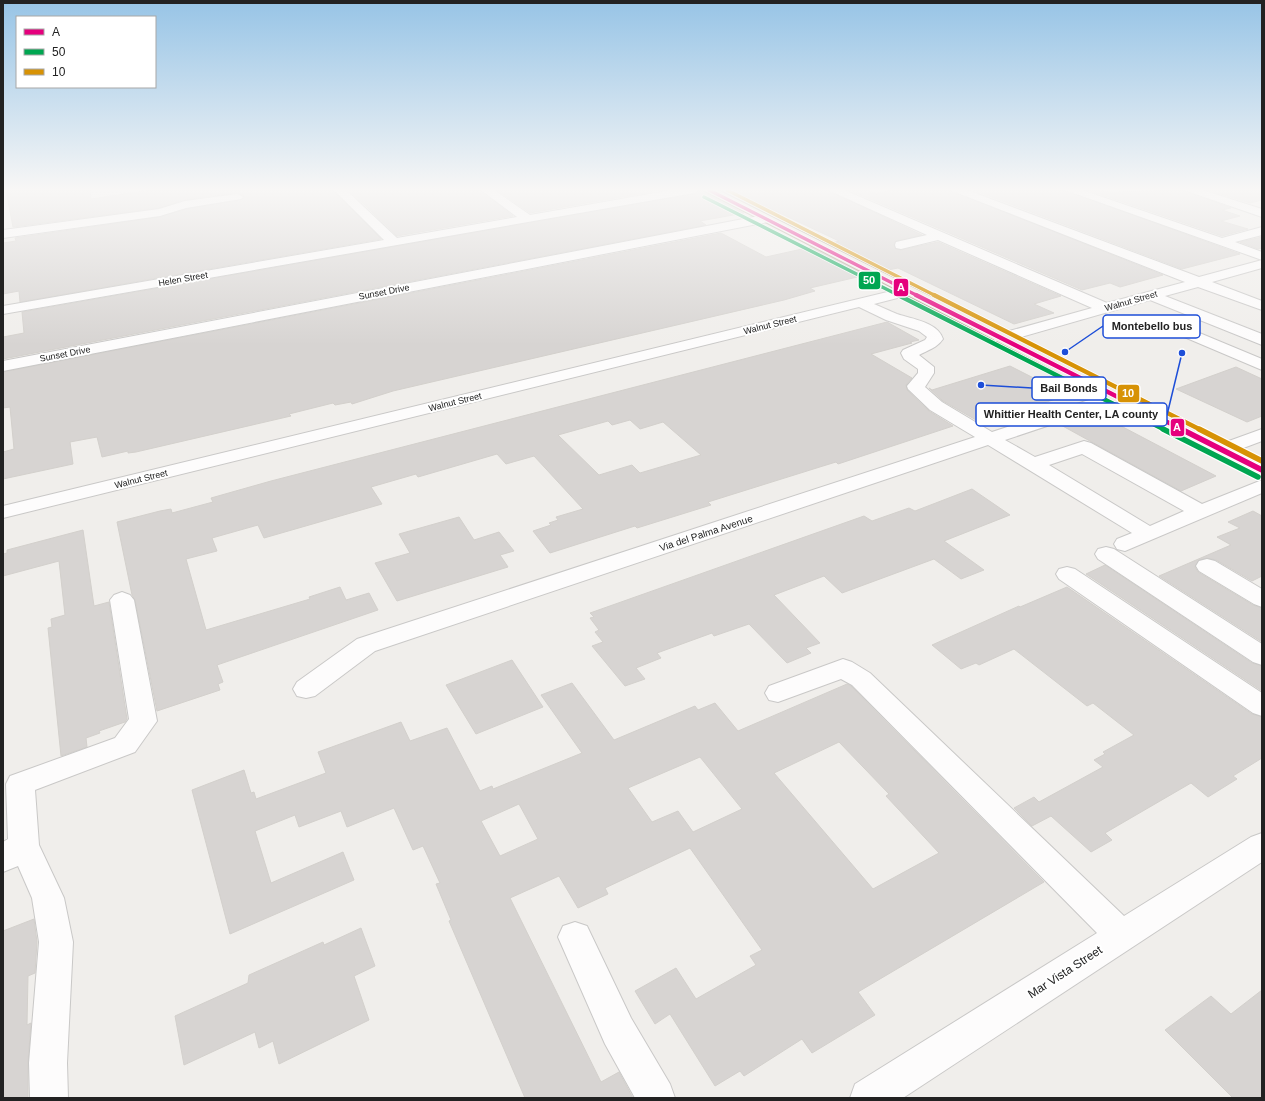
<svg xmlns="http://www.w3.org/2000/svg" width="1265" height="1101" viewBox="0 0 1265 1101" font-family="Helvetica,sans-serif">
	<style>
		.building { fill: #d7d4d2; stroke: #d3d0cc; fill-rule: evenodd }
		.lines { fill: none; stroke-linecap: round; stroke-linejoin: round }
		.minor-casing { stroke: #c9c8c7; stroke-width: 2 }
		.major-casing { stroke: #a79c86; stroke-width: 2 }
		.minor { fill: #fdfcfc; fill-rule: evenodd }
		.major { fill: #f3ede7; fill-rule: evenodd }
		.bus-1-far2-casing { stroke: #fff; stroke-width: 5 }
		.bus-1-far1-casing { stroke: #fff; stroke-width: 6 }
		.bus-1-casing { stroke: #fff; stroke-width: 8 }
		.bus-2-far2-casing { stroke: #fff; stroke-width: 5 }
		.bus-2-far1-casing { stroke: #fff; stroke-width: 6 }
		.bus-2-casing { stroke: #fff; stroke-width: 8 }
		.bus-3-far2-casing { stroke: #fff; stroke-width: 5 }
		.bus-3-far1-casing { stroke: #fff; stroke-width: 6 }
		.bus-3-casing { stroke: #fff; stroke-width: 8 }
		.bus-1-far2 { stroke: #e5007d; stroke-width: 3.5 }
		.bus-1-far1 { stroke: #e5007d; stroke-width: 4.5 }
		.bus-1 { stroke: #e5007d; stroke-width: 5.5 }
		.bus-2-far2 { stroke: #00a651; stroke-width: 3.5 }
		.bus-2-far1 { stroke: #00a651; stroke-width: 4.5 }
		.bus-2 { stroke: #00a651; stroke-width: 5.5 }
		.bus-3-far2 { stroke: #d79205; stroke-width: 3.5 }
		.bus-3-far1 { stroke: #d79205; stroke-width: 4.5 }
		.bus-3 { stroke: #d79205; stroke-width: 5.5 }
		.labels { text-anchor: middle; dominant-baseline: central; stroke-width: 4; stroke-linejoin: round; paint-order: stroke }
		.far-street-label { font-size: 9px; fill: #222; stroke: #fff }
		.street-label { font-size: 10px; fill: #222; stroke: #fff }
		.near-street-label { font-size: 12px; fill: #222; stroke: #fff }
		.leader { fill: none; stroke: #1d4ed8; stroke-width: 1.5 }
		.callout-dot { fill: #1d4ed8; stroke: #fff; stroke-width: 1.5 }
		.callout { fill: #fff; stroke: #1d4ed8; stroke-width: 1.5 }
		.callout-label { font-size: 11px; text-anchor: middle; font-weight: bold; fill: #222 }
		.line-badge { stroke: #fff; stroke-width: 1.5 }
		.badge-label { font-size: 11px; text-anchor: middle; font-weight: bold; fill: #fff }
	</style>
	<rect width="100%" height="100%" fill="#f0eeeb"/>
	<path class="building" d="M 6,190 L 90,190 L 91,199 L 150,190 L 333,190 L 381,239 L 20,302 L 19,291 L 3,294 L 3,243 L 16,241 L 15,238 L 160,217 L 186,209 L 241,200 L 244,197 L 237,193 L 185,200 L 159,208 L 13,227 Z
		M 349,190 L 480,190 L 513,216 L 397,236 Z
		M 497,190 L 661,190 L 530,213 Z
		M 700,190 L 744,213 L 700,221 L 706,225 L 3,359 L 3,337 L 24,333 L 22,312 L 694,194 Z
		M 722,190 L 827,190 L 922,235 L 896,241 L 894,245 L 896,249 L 901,250 L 938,242 L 1061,296 L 1034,304 L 1054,313 L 1014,324 L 898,268 L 883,271 L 829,244 L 839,241 L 769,208 L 760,210 Z
		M 849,190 L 868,190 L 876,194 L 892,190 L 949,190 L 1163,275 L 1120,287 L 1110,283 L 1082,290 Z
		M 973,190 L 1064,190 L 1240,254 L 1182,269 Z
		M 1088,190 L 1113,192 L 1183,190 L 1231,208 L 1222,210 L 1240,216 L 1221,221 L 1248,229 L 1222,236 Z
		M 1208,190 L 1262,190 L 1262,200 L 1250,203 Z
		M 721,233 L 766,257 L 811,247 L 866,275 L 810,288 L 815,291 L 784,300 L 393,391 L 352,404 L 351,402 L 335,405 L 333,403 L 289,414 L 291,416 L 136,452 L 128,453 L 128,451 L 102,457 L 97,437 L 70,442 L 73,464 L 3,479 L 3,452 L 14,449 L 10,407 L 3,408 L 3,372 Z
		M 1262,237 L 1262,248 L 1258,249 L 1240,242 Z
		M 887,322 L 919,340 L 910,342 L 912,343 L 871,354 L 912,378 L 906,385 L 907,390 L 929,411 L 953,426 L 838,464 L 836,462 L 823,466 L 708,502 L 711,505 L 637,528 L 635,526 L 550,553 L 533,531 L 551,525 L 549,523 L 558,520 L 556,517 L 583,509 L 534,456 L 506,464 L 497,454 L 418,477 L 416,474 L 371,487 L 382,504 L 264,538 L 258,525 L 212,538 L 217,551 L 186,559 L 206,630 L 310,599 L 309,597 L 340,587 L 346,600 L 369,593 L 378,610 L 217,665 L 223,682 L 218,684 L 220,690 L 157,711 L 135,600 L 132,595 L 117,522 L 160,511 L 171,509 L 172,513 L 213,502 L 211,498 L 271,481 ZM 630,420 L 640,429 L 663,422 L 701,455 L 640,473 L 632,465 L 599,475 L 558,435 L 608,421 L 612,425 Z
		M 1010,366 L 1067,395 L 983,424 L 943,401 L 929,388 L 932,390 Z
		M 1236,367 L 1262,379 L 1262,416 L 1247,422 L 1176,389 Z
		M 1071,420 L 1121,426 L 1216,476 L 1181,491 L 1059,424 Z
		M 972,489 L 1010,515 L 944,541 L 984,570 L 961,579 L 934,559 L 842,593 L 824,576 L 774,595 L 820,643 L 806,648 L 811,653 L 787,663 L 749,624 L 714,636 L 712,633 L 657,653 L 661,658 L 636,668 L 645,679 L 625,686 L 592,646 L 603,642 L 595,632 L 599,630 L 590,618 L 594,617 L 590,613 L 864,516 L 872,521 L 909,508 L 915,511 Z
		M 1253,511 L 1262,516 L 1262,576 L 1252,581 L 1216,560 L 1207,558 L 1199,560 L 1195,567 L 1198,572 L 1253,605 L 1262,608 L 1262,642 L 1159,576 L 1231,545 L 1217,537 L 1240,528 L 1228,522 Z
		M 459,517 L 474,540 L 499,532 L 514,551 L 500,555 L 508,567 L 397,601 L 375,563 L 410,553 L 399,534 Z
		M 83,530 L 94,606 L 109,602 L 127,719 L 125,722 L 99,731 L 100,733 L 86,738 L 87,747 L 61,756 L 48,628 L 52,627 L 51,619 L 65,615 L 59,561 L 3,576 L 3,554 L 7,553 L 7,550 Z
		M 1105,565 L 1252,663 L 1262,666 L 1262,691 L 1086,574 Z
		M 1067,587 L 1252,714 L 1262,717 L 1262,758 L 1233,776 L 1237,779 L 1208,797 L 1191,783 L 1105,833 L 1112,840 L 1091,852 L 1051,816 L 1032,826 L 1014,808 L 1034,797 L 1039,802 L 1103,767 L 1094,760 L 1105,754 L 1103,752 L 1134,735 L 1093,703 L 1087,706 L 1014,649 L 979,665 L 976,663 L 961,669 L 932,645 L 1019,606 L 1020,607 Z
		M 512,660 L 543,707 L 476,734 L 446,685 Z
		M 572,683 L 614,740 L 695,706 L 698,710 L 715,703 L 738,731 L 847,684 L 851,686 L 1044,882 L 858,992 L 875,1015 L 812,1053 L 802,1039 L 744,1076 L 740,1071 L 715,1086 L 670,1014 L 655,1024 L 635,991 L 676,968 L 696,999 L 756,965 L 750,956 L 762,950 L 690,848 L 605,888 L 608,894 L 578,908 L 559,876 L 510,898 L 601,1082 L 619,1072 L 633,1098 L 525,1098 L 449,921 L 451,920 L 436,884 L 440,883 L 423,846 L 413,850 L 394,808 L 347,827 L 341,811 L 299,827 L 295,815 L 255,831 L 271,883 L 343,852 L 354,880 L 230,934 L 192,790 L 244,770 L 251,793 L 254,792 L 256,799 L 326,773 L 318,752 L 401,722 L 410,741 L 447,728 L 480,791 L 492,786 L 493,789 L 582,753 L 541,695 ZM 839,742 L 889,794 L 886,796 L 939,853 L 873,889 L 774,773 ZM 700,757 L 742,809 L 693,832 L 678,811 L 652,822 L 628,788 ZM 519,804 L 538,839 L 500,856 L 481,821 Z
		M 34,919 L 37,942 L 35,973 L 28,976 L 27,1025 L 31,1023 L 28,1063 L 28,1098 L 3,1098 L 3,931 Z
		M 361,928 L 375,966 L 354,976 L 369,1020 L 279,1064 L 273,1041 L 259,1048 L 255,1032 L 184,1065 L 175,1016 L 248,983 L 249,975 L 323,942 L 324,945 Z
		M 1262,990 L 1262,1098 L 1233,1098 L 1165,1030 L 1211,996 L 1231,1014 Z"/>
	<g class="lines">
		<g class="minor-casing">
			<path id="minor" d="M 334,190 L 346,190 L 397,238 L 517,217 L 481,190 L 494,190 L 530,215 L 672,190 L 699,190 L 694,193 L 3,314 L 3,306 L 384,240 Z
				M 828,190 L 844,190 L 1107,303 L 1185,282 L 950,190 L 967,190 L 1199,277 L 1262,260 L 1262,268 L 1212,282 L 1262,301 L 1262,310 L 1198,287 L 1165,296 L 1262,334 L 1262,345 L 1150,300 L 1007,341 L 995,341 L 993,338 L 995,335 L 1092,308 L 938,240 L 901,249 L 896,248 L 895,245 L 896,242 L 927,235 Z
				M 1065,190 L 1082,190 L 1222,238 L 1262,227 L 1262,235 L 1235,242 L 1262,252 L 1262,260 Z
				M 1184,190 L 1202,190 L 1262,209 L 1262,217 Z
				M 237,194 L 243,197 L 241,199 L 186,208 L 160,216 L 3,238 L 3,230 L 159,209 L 185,201 Z
				M 764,215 L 768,216 L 770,219 L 768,222 L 3,371 L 3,361 Z
				M 908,287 L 913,288 L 915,291 L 913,294 L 874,304 C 882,307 889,311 897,314 C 912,319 938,322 943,339 C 937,348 928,350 919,355 L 934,367 L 934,373 L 925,387 L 942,402 L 992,432 L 1110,393 L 1116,392 L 1122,393 L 1125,397 L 1122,401 L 1005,440 L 1035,457 L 1084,441 L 1091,443 L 1202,504 L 1262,480 L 1262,493 L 1125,551 L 1117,549 L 1114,544 L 1117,539 L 1132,533 L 988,445 L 375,651 L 315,696 L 306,698 L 297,696 L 293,689 L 297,682 L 357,639 L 975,437 L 930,410 L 908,389 L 907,386 L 918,373 L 918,369 L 904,359 L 901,353 L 903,350 L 925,340 L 927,337 L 919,331 L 886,320 L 859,307 L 3,518 L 3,506 ZM 1082,454 L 1184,511 L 1150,526 L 1049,465 Z
				M 1161,317 L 1262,359 L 1262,370 L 1156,325 L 1153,322 L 1156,319 Z
				M 1262,429 L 1262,441 L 1222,456 L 1215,454 L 1213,450 L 1215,446 Z
				M 1106,547 L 1114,549 L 1262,644 L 1262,665 L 1253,662 L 1098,559 L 1095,554 L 1098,549 Z
				M 1207,559 L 1215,561 L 1262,589 L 1262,607 L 1254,604 L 1199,571 L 1196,566 L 1199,561 Z
				M 1067,567 L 1075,569 L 1262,693 L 1262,716 L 1253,713 L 1059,579 L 1056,574 L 1059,569 Z
				M 122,592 L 130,595 L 134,600 L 157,721 L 135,752 L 35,790 L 39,845 L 64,898 L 73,942 L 67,1063 L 68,1098 L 30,1098 L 29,1063 L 39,942 L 32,898 L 18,866 L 3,872 L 3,842 L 8,839 L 6,784 L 10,776 L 115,738 L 129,719 L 110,600 L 114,595 Z
				M 843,659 L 852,662 L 870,673 L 1124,916 L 1251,837 L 1262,833 L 1262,862 L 903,1098 L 850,1098 L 855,1084 L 1097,933 L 852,685 L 841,679 L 778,702 L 769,700 L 765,693 L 769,686 Z
				M 575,922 L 587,926 L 631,1018 L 670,1084 L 675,1098 L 635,1098 L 605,1044 L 558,937 L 563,926 Z"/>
		</g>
		<g class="major-casing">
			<path id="major" d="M 703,190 L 718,190 L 1262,462 L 1262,476 L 1255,474 Z"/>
		</g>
		<use href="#minor" class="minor"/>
		<use href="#major" class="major"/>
		<g class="bus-1-far2-casing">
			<path id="bus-1-far2" d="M 709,190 L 918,296"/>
		</g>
		<g class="bus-1-far1-casing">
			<path id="bus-1-far1" d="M 916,295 L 1183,430"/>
		</g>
		<g class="bus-1-casing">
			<path id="bus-1" d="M 1181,429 L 1262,470"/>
		</g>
		<g class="bus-2-far2-casing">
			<path id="bus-2-far2" d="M 704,197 L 900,296"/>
		</g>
		<g class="bus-2-far1-casing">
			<path id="bus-2-far1" d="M 898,295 L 1165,430"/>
		</g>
		<g class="bus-2-casing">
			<path id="bus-2" d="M 1163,429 L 1258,477"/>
		</g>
		<g class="bus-3-far2-casing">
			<path id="bus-3-far2" d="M 727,190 L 936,296"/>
		</g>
		<g class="bus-3-far1-casing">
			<path id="bus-3-far1" d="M 934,295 L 1201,430"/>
		</g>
		<g class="bus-3-casing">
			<path id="bus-3" d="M 1199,429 L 1262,461"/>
		</g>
		<use href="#bus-1-far2" class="bus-1-far2"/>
		<use href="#bus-1-far1" class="bus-1-far1"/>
		<use href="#bus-1" class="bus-1"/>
		<use href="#bus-2-far2" class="bus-2-far2"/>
		<use href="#bus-2-far1" class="bus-2-far1"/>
		<use href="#bus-2" class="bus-2"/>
		<use href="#bus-3-far2" class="bus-3-far2"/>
		<use href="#bus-3-far1" class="bus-3-far1"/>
		<use href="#bus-3" class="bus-3"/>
	</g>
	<linearGradient id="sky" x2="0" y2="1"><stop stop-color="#97c4e6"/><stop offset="0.55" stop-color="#f8f7f6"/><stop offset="1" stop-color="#f8f7f6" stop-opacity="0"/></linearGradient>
	<rect width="1265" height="345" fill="url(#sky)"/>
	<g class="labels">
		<g class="far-street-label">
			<text transform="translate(183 279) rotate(-10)">Helen Street</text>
			<text transform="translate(384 292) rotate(-11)">Sunset Drive</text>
			<text transform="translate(1131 301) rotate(-16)">Walnut Street</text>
			<text transform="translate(770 325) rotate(-14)">Walnut Street</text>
			<text transform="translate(65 354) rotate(-11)">Sunset Drive</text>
			<text transform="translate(455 402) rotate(-14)">Walnut Street</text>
			<text transform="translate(141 479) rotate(-14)">Walnut Street</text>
		</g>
		<g class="street-label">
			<text transform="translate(706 533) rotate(-18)">Via del Palma Avenue</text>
		</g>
		<g class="near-street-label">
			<text transform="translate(1065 972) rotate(-33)">Mar Vista Street</text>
		</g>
	</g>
	<path class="leader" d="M1065 352L1103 326M981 385L1032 388M1182 353L1167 415"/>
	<g class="callout-dot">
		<circle cx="1065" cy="352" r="4"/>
		<circle cx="981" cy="385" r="4"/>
		<circle cx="1182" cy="353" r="4"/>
	</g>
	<g class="callout">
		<rect x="1103" y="315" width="97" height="23" rx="4"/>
		<rect x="1032" y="377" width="74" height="23" rx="4"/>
		<rect x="976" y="403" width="191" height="23" rx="4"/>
	</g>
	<g class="callout-label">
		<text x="1152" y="330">Montebello bus</text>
		<text x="1069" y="392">Bail Bonds</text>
		<text x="1071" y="418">Whittier Health Center, LA county</text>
	</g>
	<g class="line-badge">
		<rect x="858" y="271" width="23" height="19" rx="4" fill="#00a651"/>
		<rect x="893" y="278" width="16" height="19" rx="4" fill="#e5007d"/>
		<rect x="1117" y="384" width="23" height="19" rx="4" fill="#d79205"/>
		<rect x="1170" y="418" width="15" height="19" rx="4" fill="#e5007d"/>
	</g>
	<g class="badge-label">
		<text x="869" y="284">50</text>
		<text x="901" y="291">A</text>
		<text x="1128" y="397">10</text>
		<text x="1177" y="431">A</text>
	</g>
	<rect width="1265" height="1101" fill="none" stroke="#222222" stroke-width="8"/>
	<rect x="16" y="16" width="140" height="72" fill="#ffffff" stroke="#a7a7a7"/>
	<rect x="24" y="29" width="20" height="6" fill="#e5007d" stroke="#a7a7a7"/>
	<text x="52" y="36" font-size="12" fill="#222222">A</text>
	<rect x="24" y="49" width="20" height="6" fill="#00a651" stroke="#a7a7a7"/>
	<text x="52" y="56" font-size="12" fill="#222222">50</text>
	<rect x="24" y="69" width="20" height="6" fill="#d79205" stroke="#a7a7a7"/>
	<text x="52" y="76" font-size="12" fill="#222222">10</text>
</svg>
